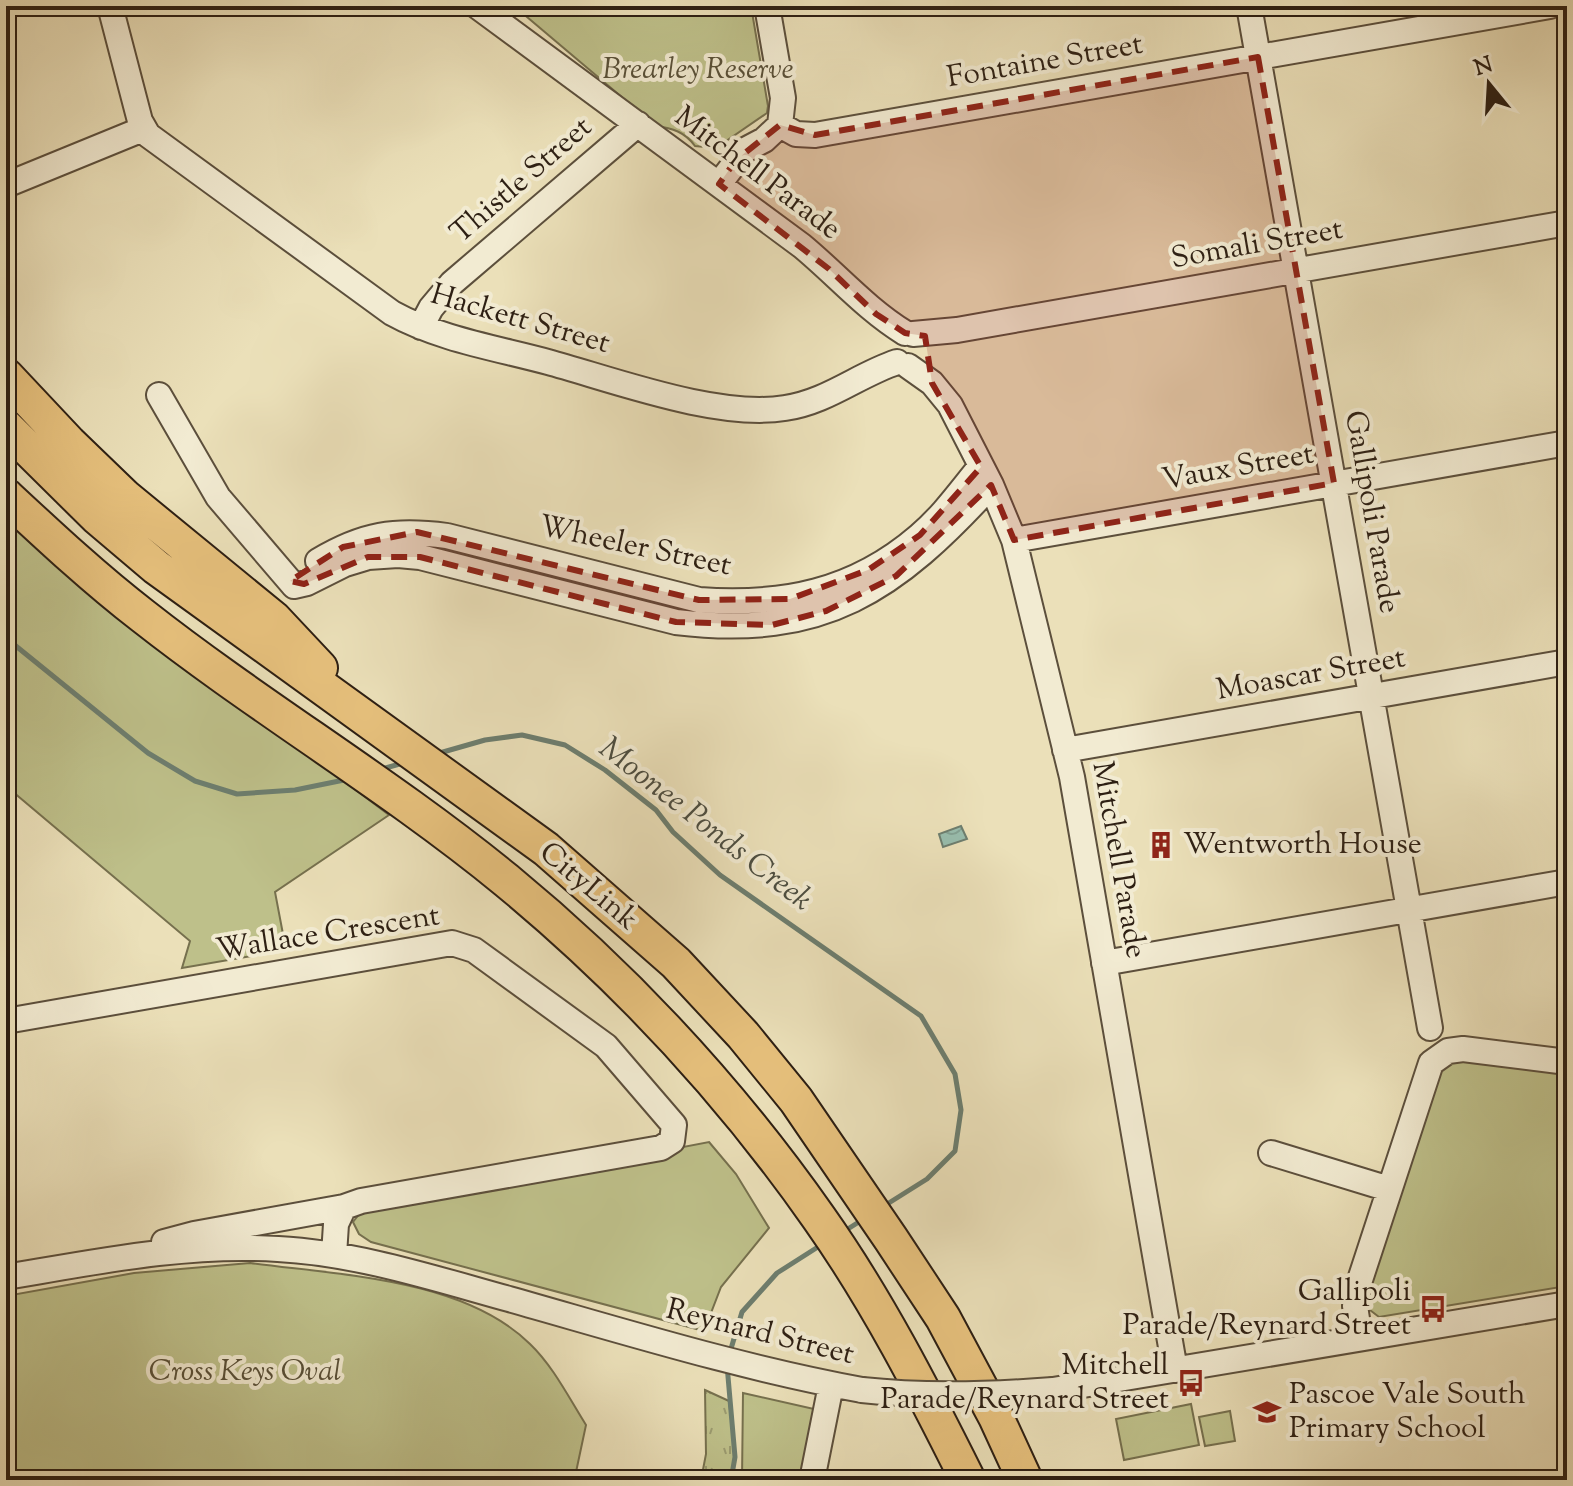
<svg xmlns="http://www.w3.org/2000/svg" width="1573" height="1486" viewBox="0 0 1573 1486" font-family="'Sorts Mill Goudy',serif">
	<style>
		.grass { fill: url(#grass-tufts); stroke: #76704e; stroke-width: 2 }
		.green { fill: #bec08a; stroke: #76704e; stroke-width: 2 }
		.water { fill: url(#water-waves); stroke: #6d7e6f; stroke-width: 2 }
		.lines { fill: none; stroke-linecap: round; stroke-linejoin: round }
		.stream { stroke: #6d7e6f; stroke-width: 5 }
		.minor-casing { stroke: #5c4f3c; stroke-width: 28 }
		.highway-casing { stroke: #2d1f13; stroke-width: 38 }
		.minor { stroke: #f2ebd2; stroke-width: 24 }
		.highway { stroke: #e6c07c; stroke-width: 34 }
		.minor-bridge-casing { stroke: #5c4f3c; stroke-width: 28; stroke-linecap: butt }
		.minor-bridge { stroke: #f2ebd2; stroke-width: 24 }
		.marked { fill: #8f2418; fill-opacity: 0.2; stroke: #8f2418; stroke-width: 6; stroke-dasharray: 16 10; stroke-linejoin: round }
		.labels { text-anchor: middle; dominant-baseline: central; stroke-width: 8; stroke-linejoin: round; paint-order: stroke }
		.street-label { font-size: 30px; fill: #2d1f13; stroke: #f2ebd2 }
		.park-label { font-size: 30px; font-style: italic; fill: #584f37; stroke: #f2ebd2 }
		.poi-label { font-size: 30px; fill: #2d1f13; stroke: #f2ebd2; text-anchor: start }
		.water-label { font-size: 32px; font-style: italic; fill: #4d4e41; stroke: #f2ebd2 }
	</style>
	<defs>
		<pattern id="grass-tufts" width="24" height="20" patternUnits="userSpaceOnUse" patternTransform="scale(2)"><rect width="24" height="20" fill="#bec08a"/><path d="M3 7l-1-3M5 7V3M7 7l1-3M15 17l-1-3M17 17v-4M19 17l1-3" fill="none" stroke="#9b9b70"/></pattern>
		<pattern id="water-waves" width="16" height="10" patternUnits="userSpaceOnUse" patternTransform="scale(2)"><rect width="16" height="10" fill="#98bdad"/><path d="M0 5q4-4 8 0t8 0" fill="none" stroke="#83a294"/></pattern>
	</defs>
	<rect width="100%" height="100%" fill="#ebe0b9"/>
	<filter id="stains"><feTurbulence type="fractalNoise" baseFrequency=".0025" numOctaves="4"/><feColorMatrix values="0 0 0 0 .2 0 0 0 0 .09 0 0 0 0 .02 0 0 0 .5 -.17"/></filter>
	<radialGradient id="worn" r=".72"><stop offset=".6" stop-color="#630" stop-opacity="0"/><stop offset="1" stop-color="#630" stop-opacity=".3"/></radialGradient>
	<path class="grass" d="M 705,1390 L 729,1401 L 735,1457 L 731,1480 L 701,1480 L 706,1454 Z"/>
	<path class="green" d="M 514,6 L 751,6 L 768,106 L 767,113 L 716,148 L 695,146 C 685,132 672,128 656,126 Z
		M 6,514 L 48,557 L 389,815 L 275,892 L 286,950 L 182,968 L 190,941 L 6,786 Z
		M 1456,1058 L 1567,1070 L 1567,1286 L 1379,1317 L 1366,1307 L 1364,1295 L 1436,1071 Z
		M 709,1142 L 736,1174 L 769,1228 L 721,1287 L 704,1331 L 371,1242 L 359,1234 L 353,1222 L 364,1208 Z
		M 250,1263 C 338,1275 463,1278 530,1344 C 553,1366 569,1398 586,1425 L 576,1472 L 561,1480 L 6,1480 L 6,1296 L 134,1273 Z
		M 743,1393 L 814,1409 L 800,1480 L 742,1480 Z
		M 1191,1404 L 1199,1445 L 1124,1460 L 1116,1419 Z
		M 1230,1411 L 1235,1441 L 1205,1446 L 1199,1417 Z"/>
	<path class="water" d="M 961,826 L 967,839 L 943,847 L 939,834 Z"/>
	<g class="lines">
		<path class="stream" d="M 6,638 L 148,753 L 195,781 L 237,794 L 295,790 L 349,779
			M 436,754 L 485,740 L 522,735 L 565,745 L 605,770 L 656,810 L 673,832 L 720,875 L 921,1016 L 955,1074 L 961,1110 L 955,1151 L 927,1179 L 884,1206
			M 382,769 L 403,763
			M 843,1232 L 862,1220
			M 730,1352 L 742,1312 L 777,1273 L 821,1245
			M 727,1365 L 735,1457 L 731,1480"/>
		<g class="minor-casing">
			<path id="minor" d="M 110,6 L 140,121 L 148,135 L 392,313 C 439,339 496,348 548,362 C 614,380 718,419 785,408 C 827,402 858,375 897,362
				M 477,6 L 802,246 C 837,275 866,309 905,333
				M 767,6 L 783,98 L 780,125
				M 1249,6 L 1430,1028
				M 719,184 L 745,150 L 764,140 L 780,125 L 796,134 L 815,135 L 1550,6
				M 6,185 L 143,129
				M 421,327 L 431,308 L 452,283 L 638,124
				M 913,334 L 957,330 L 1567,223
				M 908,366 L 932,383 L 950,405 L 991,485 L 1014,540 L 1072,777 L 1175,1370
				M 159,395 L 218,497 L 294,586 L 307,583 L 345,564 L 368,557 L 398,555 L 420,557 L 676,622 C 824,640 895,590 991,485
				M 1014,540 L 1567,443
				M 318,561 C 363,534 395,529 447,536 L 699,600 C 782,606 854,592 919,536 C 943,516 961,490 981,466
				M 1065,750 L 1567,662
				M 1104,963 L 1567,882
				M 6,1021 L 452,943 L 474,950 L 606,1046 L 674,1125 L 672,1141 L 661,1148 L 361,1201 L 344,1207 L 336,1224 L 334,1255
				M 1271,1153 L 1389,1189
				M 164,1242 L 194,1234 L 344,1207
				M 6,1277 C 95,1262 187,1243 278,1249 C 356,1253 433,1278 509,1299 C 626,1332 742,1368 862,1390
				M 1360,1338 L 1355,1306 L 1359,1283 L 1431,1063 L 1448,1051 L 1463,1049 L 1567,1062
				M 1053,1390 L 1567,1304
				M 812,1480 L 831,1385"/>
		</g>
		<g class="highway-casing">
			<path id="highway" d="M 6,376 L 69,443 L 125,497 L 274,619 L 320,668
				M 6,427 L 97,517 L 156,567 L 546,849 L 676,963 L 743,1035 L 796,1100 L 891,1239 L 943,1318 L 996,1417 L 1025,1480
				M 6,496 C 50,537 95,579 143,616 C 260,708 390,785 506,880 C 625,978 730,1091 819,1218 C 877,1300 923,1390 968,1480"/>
		</g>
		<use href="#minor" class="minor"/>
		<use href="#highway" class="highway"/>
		<g class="minor-bridge-casing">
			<path id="minor-bridge" d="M 862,1390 C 926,1397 989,1395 1053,1390"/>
		</g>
		<use href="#minor-bridge" class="minor-bridge"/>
	</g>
	<path class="marked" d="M 1258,57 L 1334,483 L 1014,540 L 991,485 L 896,576 L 826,611 L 772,625 L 676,622 L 420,557 L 368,557 L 304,584 L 290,581 L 343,547 L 417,532 L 699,600 L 790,599 L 868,570 L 920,535 L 981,467 L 932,383 L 925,336 L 905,333 L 876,314 L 829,269 L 719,184 L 736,160 L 780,125 L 815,135 Z"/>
	<defs>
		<g id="building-bare" transform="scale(2.16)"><path d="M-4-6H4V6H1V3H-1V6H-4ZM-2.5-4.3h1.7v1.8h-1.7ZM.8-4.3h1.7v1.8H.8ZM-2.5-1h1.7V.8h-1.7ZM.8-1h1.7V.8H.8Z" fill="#8f2418" stroke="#f2ebd2" stroke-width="2.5" paint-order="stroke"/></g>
		<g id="bus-bare" transform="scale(2.16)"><path d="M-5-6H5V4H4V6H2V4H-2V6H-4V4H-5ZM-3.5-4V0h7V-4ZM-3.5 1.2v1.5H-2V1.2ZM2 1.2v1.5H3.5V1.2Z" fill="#8f2418" stroke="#f2ebd2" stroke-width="2.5" paint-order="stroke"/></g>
		<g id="school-bare" transform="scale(2.16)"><path d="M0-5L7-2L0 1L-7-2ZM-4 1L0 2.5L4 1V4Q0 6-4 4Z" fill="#8f2418" stroke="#f2ebd2" stroke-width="2.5" paint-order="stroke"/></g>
	</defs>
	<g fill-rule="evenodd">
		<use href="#building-bare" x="1161" y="845"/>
		<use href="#bus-bare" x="1433" y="1309"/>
		<use href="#bus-bare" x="1191" y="1383"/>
		<use href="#school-bare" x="1267" y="1412"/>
	</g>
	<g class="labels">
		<g class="street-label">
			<text transform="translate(1045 62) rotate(-10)">Fontaine Street</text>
			<text transform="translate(757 174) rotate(37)">Mitchell Parade</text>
			<text transform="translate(522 181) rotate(-41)">Thistle Street</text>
			<text transform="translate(1257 245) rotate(-10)">Somali Street</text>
			<text transform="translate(520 320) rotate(16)">Hackett Street</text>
			<text transform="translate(1238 468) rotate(-10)">Vaux Street</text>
			<text transform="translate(1371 512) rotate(80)">Gallipoli Parade</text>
			<text transform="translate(635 547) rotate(12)">Wheeler Street</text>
			<text transform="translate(1311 675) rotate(-10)">Moascar Street</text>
			<text transform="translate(1118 860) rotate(80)">Mitchell Parade</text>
			<text transform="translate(588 887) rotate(40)">CityLink</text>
			<text transform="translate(328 934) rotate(-9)">Wallace Crescent</text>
			<text transform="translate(760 1333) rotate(14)">Reynard Street</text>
		</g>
		<g class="park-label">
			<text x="698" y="70">Brearley Reserve</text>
			<text x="245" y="1372">Cross Keys Oval</text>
		</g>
		<g class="poi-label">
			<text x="1183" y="845">Wentworth House</text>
			<text x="1411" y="1292" text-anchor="end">Gallipoli<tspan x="1411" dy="34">Parade/Reynard Street</tspan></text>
			<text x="1169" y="1366" text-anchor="end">Mitchell<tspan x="1169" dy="34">Parade/Reynard Street</tspan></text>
			<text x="1289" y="1395">Pascoe Vale South<tspan x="1289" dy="34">Primary School</tspan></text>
		</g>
		<g class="water-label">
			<text transform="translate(705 825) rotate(38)">Moonee Ponds Creek</text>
		</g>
	</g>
	<rect width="1573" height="1486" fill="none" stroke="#ebe0b9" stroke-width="32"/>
	<rect x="8" y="8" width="1557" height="1470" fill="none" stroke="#2d1f13" stroke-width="4"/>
	<rect x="16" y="16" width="1541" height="1454" fill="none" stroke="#2d1f13" stroke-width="2"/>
	<g transform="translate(1489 84) rotate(342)" stroke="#f2ebd2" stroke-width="6" paint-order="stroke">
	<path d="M0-6L14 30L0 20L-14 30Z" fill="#2d1f13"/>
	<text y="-12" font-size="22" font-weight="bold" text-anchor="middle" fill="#2d1f13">N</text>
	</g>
	<rect width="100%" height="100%" filter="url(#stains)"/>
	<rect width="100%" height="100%" fill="url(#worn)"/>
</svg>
